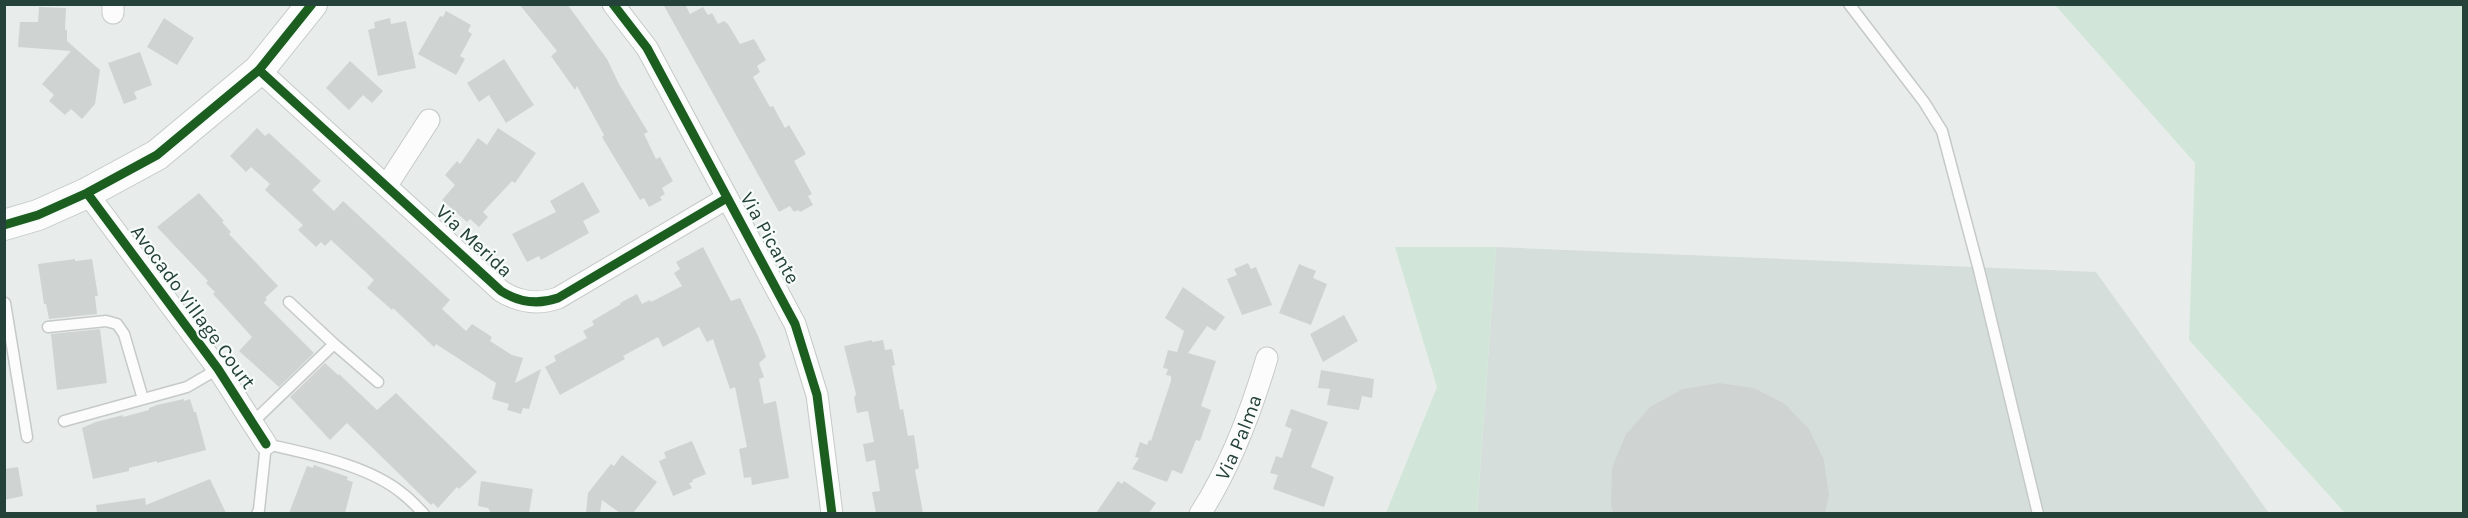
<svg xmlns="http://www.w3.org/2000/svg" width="2468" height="518" viewBox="0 0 2468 518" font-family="Karla,sans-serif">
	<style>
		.built { fill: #d6dedb }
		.green { fill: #d1e6d8 }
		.building { fill: #cfd4d2 }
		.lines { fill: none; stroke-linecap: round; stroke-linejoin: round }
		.service-casing { stroke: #c5cac8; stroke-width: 13 }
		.minor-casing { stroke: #c5cac8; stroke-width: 23 }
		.secondary-casing { stroke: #c3cbc8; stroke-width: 32 }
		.service { stroke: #fcfcfc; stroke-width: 10 }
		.minor { stroke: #fcfcfc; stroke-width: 21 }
		.secondary { stroke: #fcfcfc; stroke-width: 30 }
		.cycleway-casing { stroke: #f7fbf9; stroke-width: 13 }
		.cycleway { stroke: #1b5e20; stroke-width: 9 }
		.labels { text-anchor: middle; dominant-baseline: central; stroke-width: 4.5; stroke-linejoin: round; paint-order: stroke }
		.street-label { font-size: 20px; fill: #24423a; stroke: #f7fbf9 }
	</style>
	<rect width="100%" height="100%" fill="#e8edeb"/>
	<path class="built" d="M 1496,247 L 2096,272 L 2269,513 L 1477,514 Z"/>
	<path class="green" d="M 2055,5 L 2463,5 L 2463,513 L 2345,513 L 2189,340 L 2195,163 Z
		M 1395,247 L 1496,247 L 1477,513 L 1386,513 L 1437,387 Z"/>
	<path class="building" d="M 519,4 L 567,4 L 578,19 L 607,59 L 619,84 L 648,132 L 644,134 L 656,159 L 660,157 L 673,181 L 662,188 L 665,194 L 660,197 L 662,200 L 649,207 L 644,198 L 640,200 L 602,137 L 604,135 L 577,86 L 575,90 L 551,56 L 557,51 Z
		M 663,4 L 685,4 L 690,14 L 703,7 L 708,15 L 712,13 L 718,24 L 724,21 L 728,24 L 740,44 L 754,39 L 766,60 L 757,66 L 760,72 L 753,77 L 770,107 L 773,106 L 785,128 L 789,125 L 806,154 L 794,161 L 812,194 L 808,196 L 813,205 L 800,212 L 798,210 L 794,212 L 790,206 L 779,212 Z
		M 39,7 L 66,8 L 65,30 L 67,30 L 67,41 L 100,70 L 95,104 L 82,119 L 71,109 L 65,115 L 49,101 L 54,95 L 42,84 L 71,51 L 18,47 L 20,22 L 38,22 Z
		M 446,11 L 471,25 L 468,31 L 472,34 L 460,56 L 465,59 L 456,75 L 418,54 L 440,16 L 443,17 Z
		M 164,18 L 194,38 L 177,65 L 147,47 Z
		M 390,18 L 391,24 L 406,21 L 416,68 L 378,76 L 368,30 L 375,28 L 374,22 Z
		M 140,52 L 152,85 L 134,92 L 137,99 L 124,104 L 108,63 Z
		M 504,59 L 534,105 L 506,123 L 489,95 L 479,102 L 467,83 Z
		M 350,61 L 383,91 L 372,103 L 363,95 L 349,110 L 326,88 Z
		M 257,128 L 265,136 L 269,133 L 321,181 L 312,190 L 334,211 L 343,201 L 450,300 L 442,309 L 466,331 L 472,324 L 492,337 L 490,341 L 512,355 L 523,358 L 515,383 L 541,369 L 529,409 L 523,408 L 521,414 L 507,410 L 509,404 L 492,399 L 496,383 L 436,344 L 434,347 L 393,308 L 392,310 L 367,288 L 374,280 L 373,279 L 331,240 L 325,246 L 321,242 L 316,247 L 298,230 L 303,225 L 265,190 L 270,184 L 251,167 L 246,172 L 230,156 Z
		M 498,128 L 536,153 L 515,183 L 512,181 L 483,212 L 488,217 L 479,227 L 470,219 L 467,222 L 442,200 L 455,185 L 445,175 L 457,161 L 460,164 L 478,138 L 487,145 Z
		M 583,182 L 600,212 L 583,221 L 589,233 L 541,260 L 539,256 L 527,262 L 512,234 L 556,212 L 550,201 Z
		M 199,193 L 224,221 L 222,222 L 231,232 L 229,234 L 278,286 L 265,298 L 267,299 L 264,303 L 314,353 L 279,387 L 239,351 L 252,337 L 213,294 L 215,292 L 206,283 L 208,281 L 157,227 Z
		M 703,247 L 731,301 L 740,298 L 759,338 L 766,357 L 759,363 L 764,377 L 759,379 L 764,404 L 776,401 L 789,478 L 752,485 L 751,477 L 744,478 L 739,449 L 747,447 L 735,387 L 730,389 L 713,339 L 707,342 L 699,327 L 663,347 L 658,337 L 623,356 L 625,359 L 560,395 L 545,367 L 556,361 L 554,356 L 587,338 L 583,331 L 594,325 L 592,321 L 621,304 L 620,303 L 637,294 L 642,304 L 650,300 L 651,302 L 682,286 L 674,273 L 680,269 L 676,262 Z
		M 75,259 L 75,261 L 92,259 L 98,296 L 95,296 L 97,314 L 49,319 L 46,304 L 44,304 L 38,264 Z
		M 1248,263 L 1251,269 L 1256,267 L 1272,305 L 1242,315 L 1227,279 L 1237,275 L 1234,269 Z
		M 1299,264 L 1316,271 L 1313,278 L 1327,284 L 1311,325 L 1279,313 Z
		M 1183,287 L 1225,317 L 1215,331 L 1207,326 L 1188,353 L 1216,361 L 1201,406 L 1211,410 L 1200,441 L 1196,440 L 1182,474 L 1172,470 L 1167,482 L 1132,469 L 1139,458 L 1135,457 L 1140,442 L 1147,445 L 1149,440 L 1151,441 L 1171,381 L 1171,376 L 1166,375 L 1168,369 L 1163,368 L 1168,350 L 1177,352 L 1184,331 L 1165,318 Z
		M 1344,315 L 1358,341 L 1323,362 L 1310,334 Z
		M 100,329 L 107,383 L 57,390 L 51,334 Z
		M 872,340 L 872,342 L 883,340 L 885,350 L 892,349 L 895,365 L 892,366 L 900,410 L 903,409 L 908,436 L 914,435 L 919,468 L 915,470 L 923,513 L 876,513 L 872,492 L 880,491 L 875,460 L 866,462 L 863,444 L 874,442 L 868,411 L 857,413 L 854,398 L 856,394 L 844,346 Z
		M 325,363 L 338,375 L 339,374 L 377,410 L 396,393 L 477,472 L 459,489 L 457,487 L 438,508 L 433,503 L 431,505 L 347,423 L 330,440 L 290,397 Z
		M 1321,370 L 1374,379 L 1372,398 L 1362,396 L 1359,410 L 1327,405 L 1330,389 L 1318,388 Z
		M 1719,383 L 1754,388 L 1785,404 L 1809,429 L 1824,460 L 1829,495 L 1825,513 L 1613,513 L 1611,505 L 1612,468 L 1626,434 L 1650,407 L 1683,389 Z
		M 184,399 L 184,401 L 190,399 L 194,412 L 196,412 L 206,450 L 157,463 L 157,461 L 129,468 L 129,471 L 93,479 L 82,428 L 96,422 L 123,415 L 123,417 L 149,410 L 149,408 L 157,405 Z
		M 1291,409 L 1328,422 L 1311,467 L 1334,477 L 1324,507 L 1273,489 L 1278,475 L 1270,473 L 1276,456 L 1282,458 L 1292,429 L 1285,426 Z
		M 692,441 L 706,474 L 692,480 L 693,482 L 689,483 L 692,488 L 673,496 L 659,461 L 666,458 L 664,452 Z
		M 622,455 L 657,482 L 633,513 L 620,513 L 602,500 L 600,513 L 586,513 L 588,493 L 611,464 L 614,466 Z
		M 314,465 L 348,477 L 347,480 L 353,482 L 345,513 L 289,513 L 307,466 L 313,468 Z
		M 18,467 L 23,496 L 4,500 L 4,469 Z
		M 210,479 L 226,513 L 97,513 L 96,505 L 145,498 L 146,505 Z
		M 481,481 L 533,489 L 529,513 L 491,513 L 488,508 L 478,506 Z
		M 1118,481 L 1122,484 L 1124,481 L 1156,503 L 1149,513 L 1096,513 Z"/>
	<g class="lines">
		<g class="service-casing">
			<path id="service" d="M 1849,4 L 1924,102 L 1942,131 L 1979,270 L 2038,514
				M 289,302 L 334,344
				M 5,303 L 27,437
				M 48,327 L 106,321 L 117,324 L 124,334 L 143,399
				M 64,421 L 187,387 L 218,369
				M 253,422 L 334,344 L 378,382
				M 257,514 L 259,510 L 266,444 C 309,454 369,465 403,494 C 411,500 417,507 424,514"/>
		</g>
		<g class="minor-casing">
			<g id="minor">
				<path d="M 613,4 L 647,48 L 795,324 L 817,395 L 832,514"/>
				<path d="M 113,13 L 113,4"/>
				<path d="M 259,70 L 501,291 C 520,303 538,305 558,298 L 727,198"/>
				<path d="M 387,185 L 429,120"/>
				<path d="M 87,193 L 218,369 L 266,444"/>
				<path id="s1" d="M 1200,514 C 1231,466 1251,412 1267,358"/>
			</g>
		</g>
		<g class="secondary-casing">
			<path id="secondary" d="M 4,225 L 38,215 L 87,193 L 157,155 L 259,70 L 312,4"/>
		</g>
		<use href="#service" class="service"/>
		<use href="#minor" class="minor"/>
		<use href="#secondary" class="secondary"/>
		<g class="cycleway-casing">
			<path id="cycleway" d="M 613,4 L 647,48 L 795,324 L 817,395 L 832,514
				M 259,70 L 501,291 C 520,303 538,305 558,298 L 727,198
				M 87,193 L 218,369 L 266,444
				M 4,225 L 38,215 L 87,193 L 157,155 L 259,70 L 312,4"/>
		</g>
		<use href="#cycleway" class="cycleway"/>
	</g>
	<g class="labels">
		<g class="street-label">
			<text transform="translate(770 238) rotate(61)">Via Picante</text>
			<text transform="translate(474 241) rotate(43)">Via Merida</text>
			<text transform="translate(193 307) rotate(54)">Avocado Village Court</text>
			<text stroke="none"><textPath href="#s1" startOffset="86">Via Palma</textPath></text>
		</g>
	</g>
	<rect width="2468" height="518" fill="none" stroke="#24423a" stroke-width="12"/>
</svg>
